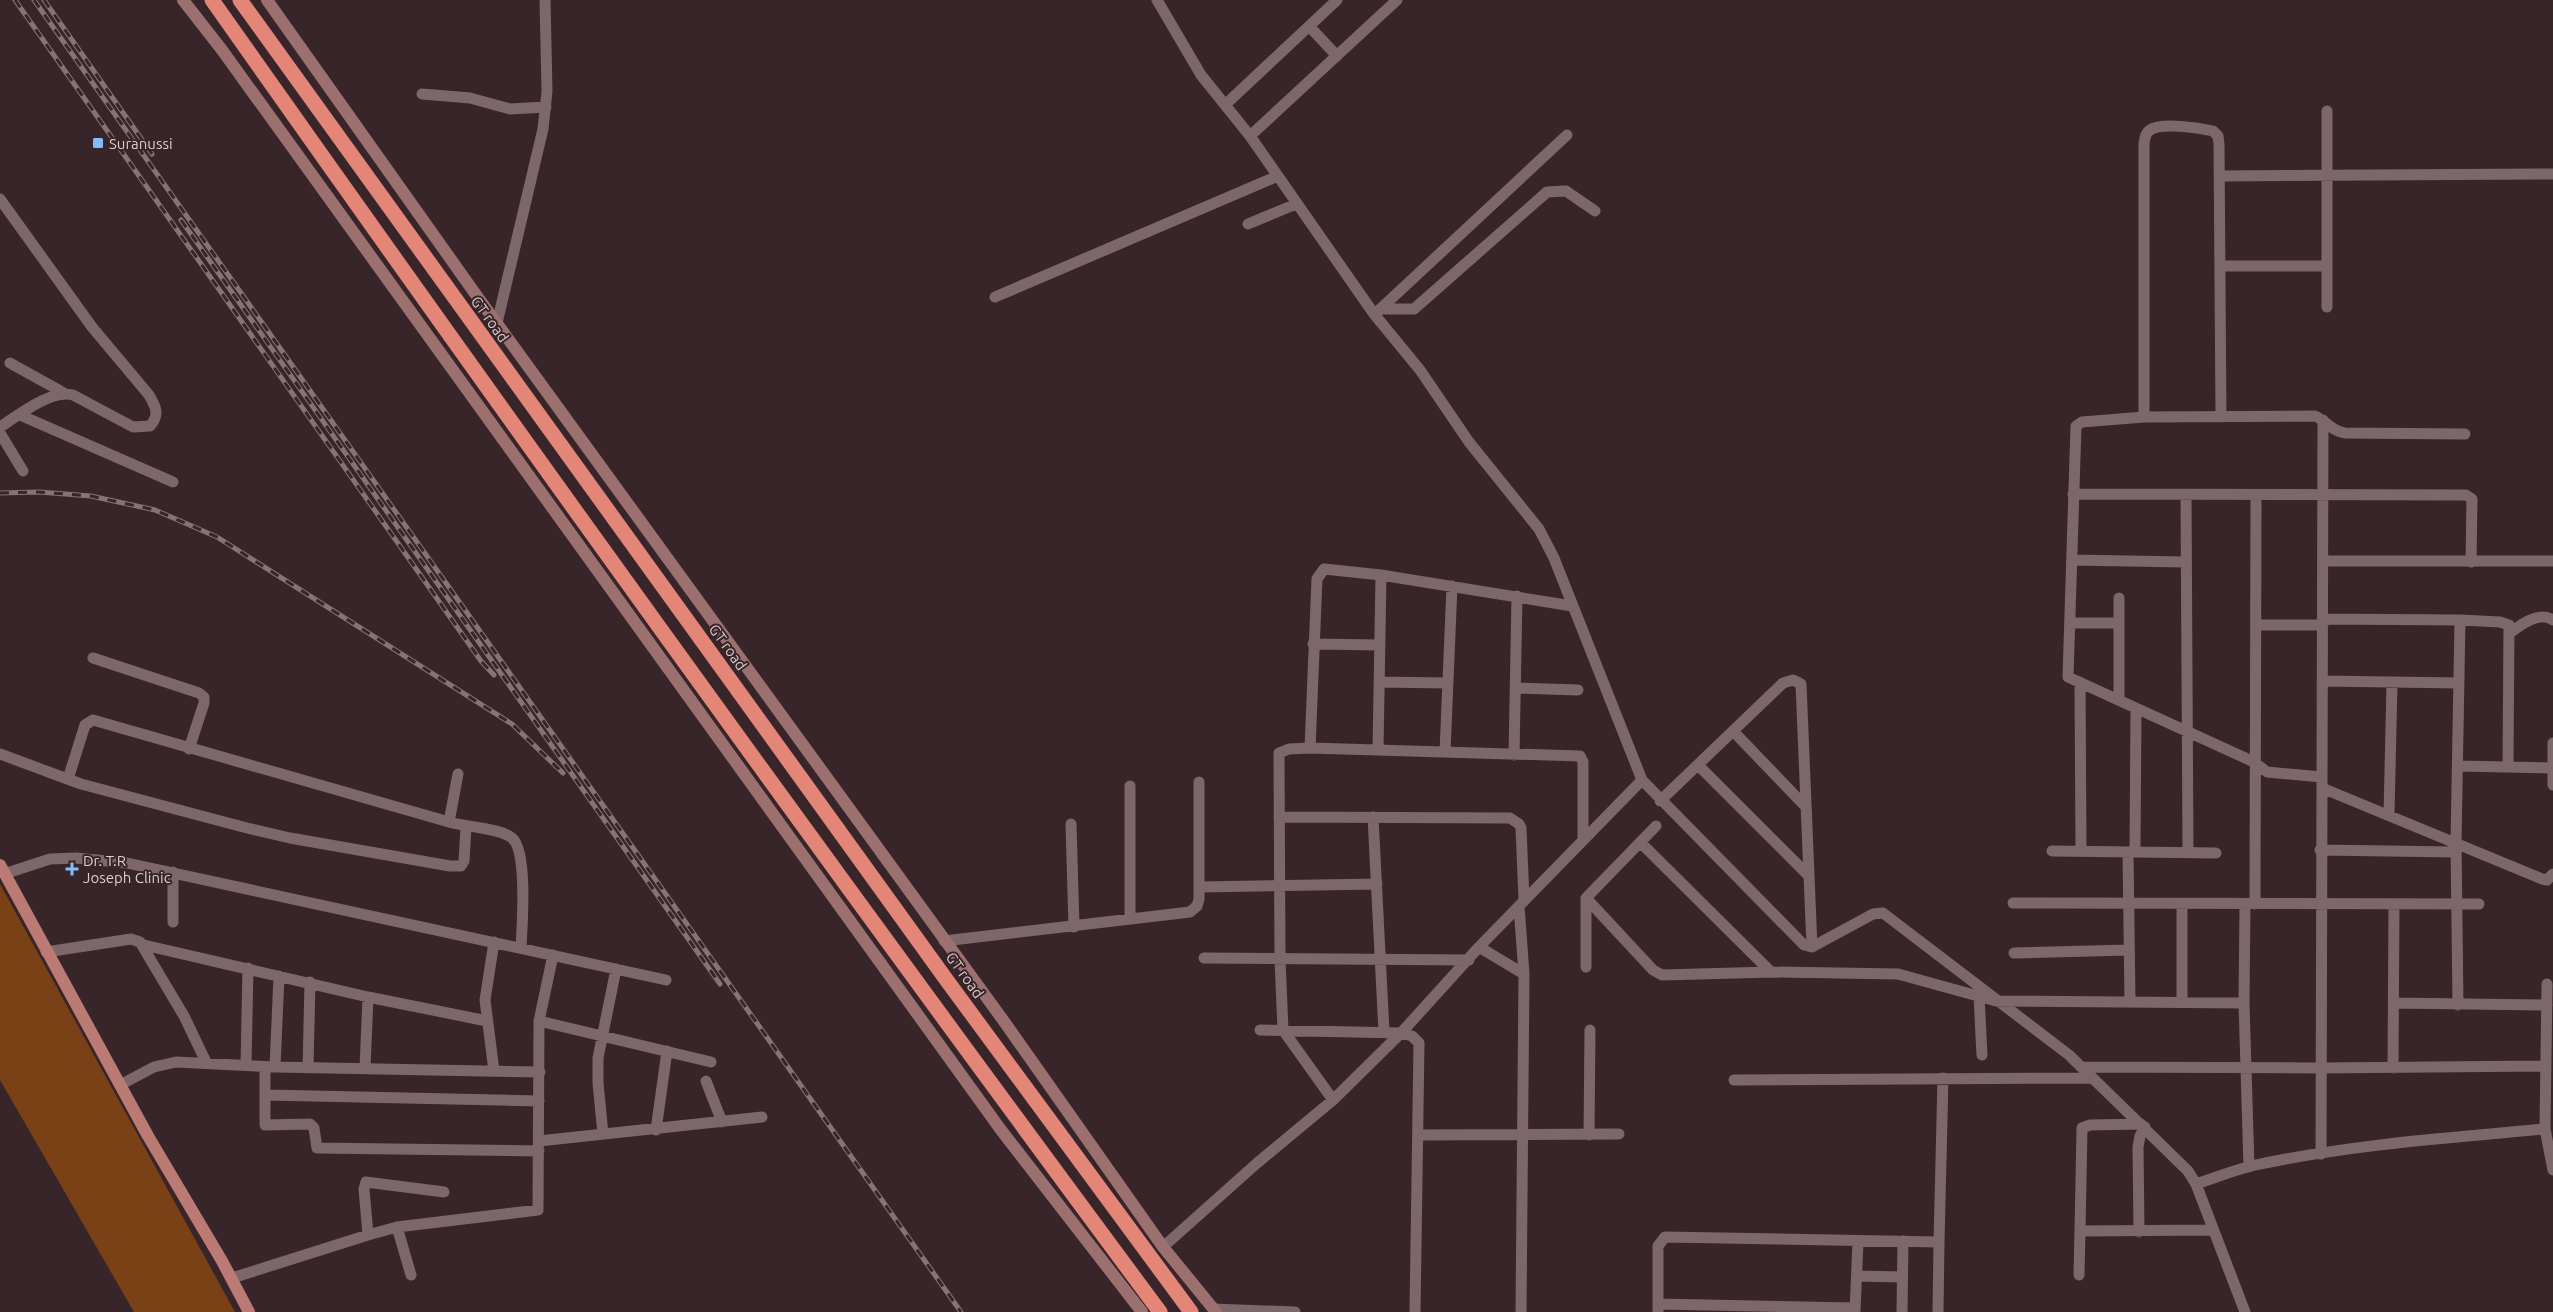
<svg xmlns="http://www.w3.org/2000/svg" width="2553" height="1312" viewBox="0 0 2553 1312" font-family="Ubuntu,sans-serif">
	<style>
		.green { fill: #7a4016 }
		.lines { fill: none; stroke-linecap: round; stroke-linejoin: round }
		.street { stroke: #7e676b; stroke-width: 11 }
		.secondary { stroke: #9c706f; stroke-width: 12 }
		.primary { stroke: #bb7a73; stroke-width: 12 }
		.highway { stroke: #e38678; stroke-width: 15 }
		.rail-casing { stroke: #847477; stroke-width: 5 }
		.rail { stroke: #382529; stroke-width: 3; stroke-dasharray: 9; stroke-linecap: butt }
		.poi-dot { fill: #84bbfb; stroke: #382529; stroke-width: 2 }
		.labels { text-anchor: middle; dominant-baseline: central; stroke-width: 4; stroke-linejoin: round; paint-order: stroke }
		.poi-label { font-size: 15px; fill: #dbced0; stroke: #382529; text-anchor: start }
		.street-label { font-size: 15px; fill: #dbced0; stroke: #382529 }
	</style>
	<rect width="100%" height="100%" fill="#382529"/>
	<path class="green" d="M 0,884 L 235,1312 L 134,1312 L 0,1080 Z"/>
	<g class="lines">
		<path class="street" d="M 1157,0 L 1201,75 L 1250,136 L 1374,314 L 1420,370 L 1469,442 L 1539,529 L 1554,558 L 1642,780 L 1804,945 L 1812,947 L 1873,914 L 1883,913 L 2069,1055 L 2188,1171 L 2196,1184 L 2245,1312
			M 1309,26 L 1337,56
			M 422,94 L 470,98 L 510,109 L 546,107
			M 1226,104 L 1337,0
			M 2327,111 L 2327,307
			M 1250,136 L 1397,0
			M 2219,176 L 2553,174
			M 0,199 L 92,327 L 149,395 C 156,407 160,415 150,426 L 133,427 L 73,395 C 51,389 19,415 0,427
			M 1248,224 L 1296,204
			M 2220,266 L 2327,266
			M 995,297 L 1278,176
			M 1380,309 L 1414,309 L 1547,192 L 1566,191 L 1595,211
			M 1376,313 L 1567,135
			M 497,323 L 543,129 L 547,91 L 545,0
			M 10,363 L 64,393
			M 20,415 L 173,482
			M 2144,417 L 2144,144 C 2145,138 2145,133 2150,130 C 2161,122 2200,128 2213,131 L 2218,136 L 2219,144 L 2221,417
			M 0,433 L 23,471
			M 2073,494 L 2466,495 L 2472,499 L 2471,562
			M 2186,495 L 2188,852
			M 2073,560 L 2185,562
			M 2323,561 L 2553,561
			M 2119,598 L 2119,699
			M 2323,619 L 2460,620 L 2500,622 L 2509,625 L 2508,767
			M 2071,623 L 2119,623
			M 2257,625 L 2323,625
			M 2510,633 C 2521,624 2540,611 2553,620
			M 1313,644 L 1380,645
			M 93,658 L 199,693 L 204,697 L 204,703 L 189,749
			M 2322,681 L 2459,683
			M 1379,682 L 1447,683
			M 2080,682 L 2081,851
			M 1516,688 L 1578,690
			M 1733,731 L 1806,807
			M 2553,743 L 2553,785
			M 1310,748 L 1317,579 L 1324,569 L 1381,575 L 1572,606
			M 1378,750 L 1381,575
			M 1445,752 L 1452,586
			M 0,754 L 81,784 L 247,828 L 290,838 L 450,866 L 461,866 L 464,861 L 466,827
			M 1514,755 L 1517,596
			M 1698,765 L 1809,876
			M 2458,766 L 2553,768
			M 2322,777 L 2267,772 L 2254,762 L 2068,677 L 2076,426 L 2082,422 L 2144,417 L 2315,416 C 2327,421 2331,431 2345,433 L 2465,434
			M 68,779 L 85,725 L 93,720 L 449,822 C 465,827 500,828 512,838 C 528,851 522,927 521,948
			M 1130,786 L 1130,919
			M 2322,788 L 2542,879 L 2547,880 L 2553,874
			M 1660,801 L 1783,683 L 1793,680 L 1801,684 L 1812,947
			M 2389,815 L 2392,683
			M 1279,817 L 1510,818 L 1519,824 L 1521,828 L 1524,900
			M 1373,817 L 1384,1032
			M 449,822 L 458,774
			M 1071,824 L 1074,927
			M 1640,842 L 1771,972
			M 2320,850 L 2456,852
			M 2052,851 L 2216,853
			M 2128,852 L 2130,1002
			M 2135,852 L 2136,708
			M 4,874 L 50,859 L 76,858 L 127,863 L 666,980
			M 1200,887 L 1377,884
			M 1586,898 L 1653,970 L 1662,975 L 1771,972 L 1898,974 L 1996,1001 L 2244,1003
			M 2013,903 L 2479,904
			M 2182,904 L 2182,1002
			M 2245,904 L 2244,1003 L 2249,1167
			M 2255,904 L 2256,495
			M 1519,906 L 1524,974
			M 173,922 L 173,872
			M 944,941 L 1190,912 L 1197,906 L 1199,899 L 1199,782
			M 494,942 L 485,1000 L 494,1071
			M 144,945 L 368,997 L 487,1021
			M 1479,947 L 1524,974 L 1521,1312
			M 46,952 L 131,939 L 140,942 L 184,1016 L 206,1062
			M 2014,953 L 2129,950
			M 1204,958 L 1469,960
			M 1586,967 L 1586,898 L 1656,826
			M 2547,984 L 2545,1129 L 2553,1170
			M 1979,996 L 1982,1055
			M 2394,1003 L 2547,1005
			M 2458,1005 L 2456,843 L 2460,620
			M 539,1021 L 711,1062
			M 1260,1030 L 1401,1033 L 1412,1036 L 1419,1043 L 1415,1312
			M 246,1065 L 248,968
			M 265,1067 L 265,1125 L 310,1124 L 314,1128 L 317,1148 L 539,1151
			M 275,1067 L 279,976
			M 2081,1067 L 2320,1068 L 2546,1066
			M 308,1068 L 310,982
			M 365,1068 L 368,997
			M 2393,1068 L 2394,904
			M 1734,1080 L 2092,1078
			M 706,1081 L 722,1122
			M 120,1085 L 154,1067 L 176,1062 L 275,1067 L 540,1072
			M 266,1095 L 539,1101
			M 1333,1100 L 1283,1030 L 1280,959 L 1279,753 L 1289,749 L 1310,748 L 1580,756 L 1583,762 L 1583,840
			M 2141,1124 L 2090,1125 L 2082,1128 L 2080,1231 L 2213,1230
			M 656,1130 L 667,1051
			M 603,1134 L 598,1083 L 598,1058 L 616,969
			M 1418,1135 L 1619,1134
			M 1589,1135 L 1590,1030
			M 539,1141 L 762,1117
			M 2321,1154 L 2323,420
			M 2196,1184 C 2214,1178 2232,1171 2251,1166 C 2347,1145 2446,1138 2545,1129
			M 397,1227 L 411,1275
			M 2139,1232 L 2138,1147 L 2140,1136 L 2145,1127
			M 368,1235 L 397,1227 L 538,1210 L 539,1021 L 553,955
			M 1163,1247 L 1256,1164 L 1333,1100 L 1401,1033 L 1479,947 L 1642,780
			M 2079,1275 L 2080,1231
			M 1857,1276 L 1902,1277
			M 232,1278 L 368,1235 L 364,1189 L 366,1182 L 444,1192
			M 1658,1304 L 1855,1308
			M 1213,1309 L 1295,1312
			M 1658,1312 L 1658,1246 L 1665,1237 L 1939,1242 L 1943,1078
			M 1855,1312 L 1858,1241
			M 1902,1312 L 1903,1241
			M 1938,1312 L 1939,1242"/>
		<path class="secondary" d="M 183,0 L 222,50 L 1001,1130 L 1142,1312
			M 267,0 L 474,292 L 1003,1020 L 1163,1247 L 1216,1312"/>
		<path class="primary" d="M 0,865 L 148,1136 L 222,1261 L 249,1312"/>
		<path class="highway" d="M 212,0 C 523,441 839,879 1160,1312
			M 240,0 L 948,982 L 1191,1312"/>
		<g class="rail-casing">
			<path id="rail" d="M 15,0 L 481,661 L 494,675
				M 34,0 L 961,1312
				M 44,0 L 152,154
				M 181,220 L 720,984
				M 0,493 L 39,492 L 91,496 L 155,510 L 217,537 L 512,724 L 563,773"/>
		</g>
		<use href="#rail" class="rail"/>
	</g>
	<g class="poi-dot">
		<rect x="92" y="137" width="12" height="12" rx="2.5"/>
		<path d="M69.5 861.5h5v5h5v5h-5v5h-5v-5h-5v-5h5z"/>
	</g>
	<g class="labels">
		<g class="poi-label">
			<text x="109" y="143">Suranussi</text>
			<text x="83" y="860">Dr. T.R<tspan x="83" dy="17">Joseph Clinic</tspan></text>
		</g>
		<g class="street-label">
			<text transform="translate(490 319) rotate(54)">GT road</text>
			<text transform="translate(728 647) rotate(54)">GT road</text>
			<text transform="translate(965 975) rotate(54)">GT road</text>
		</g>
	</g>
</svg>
